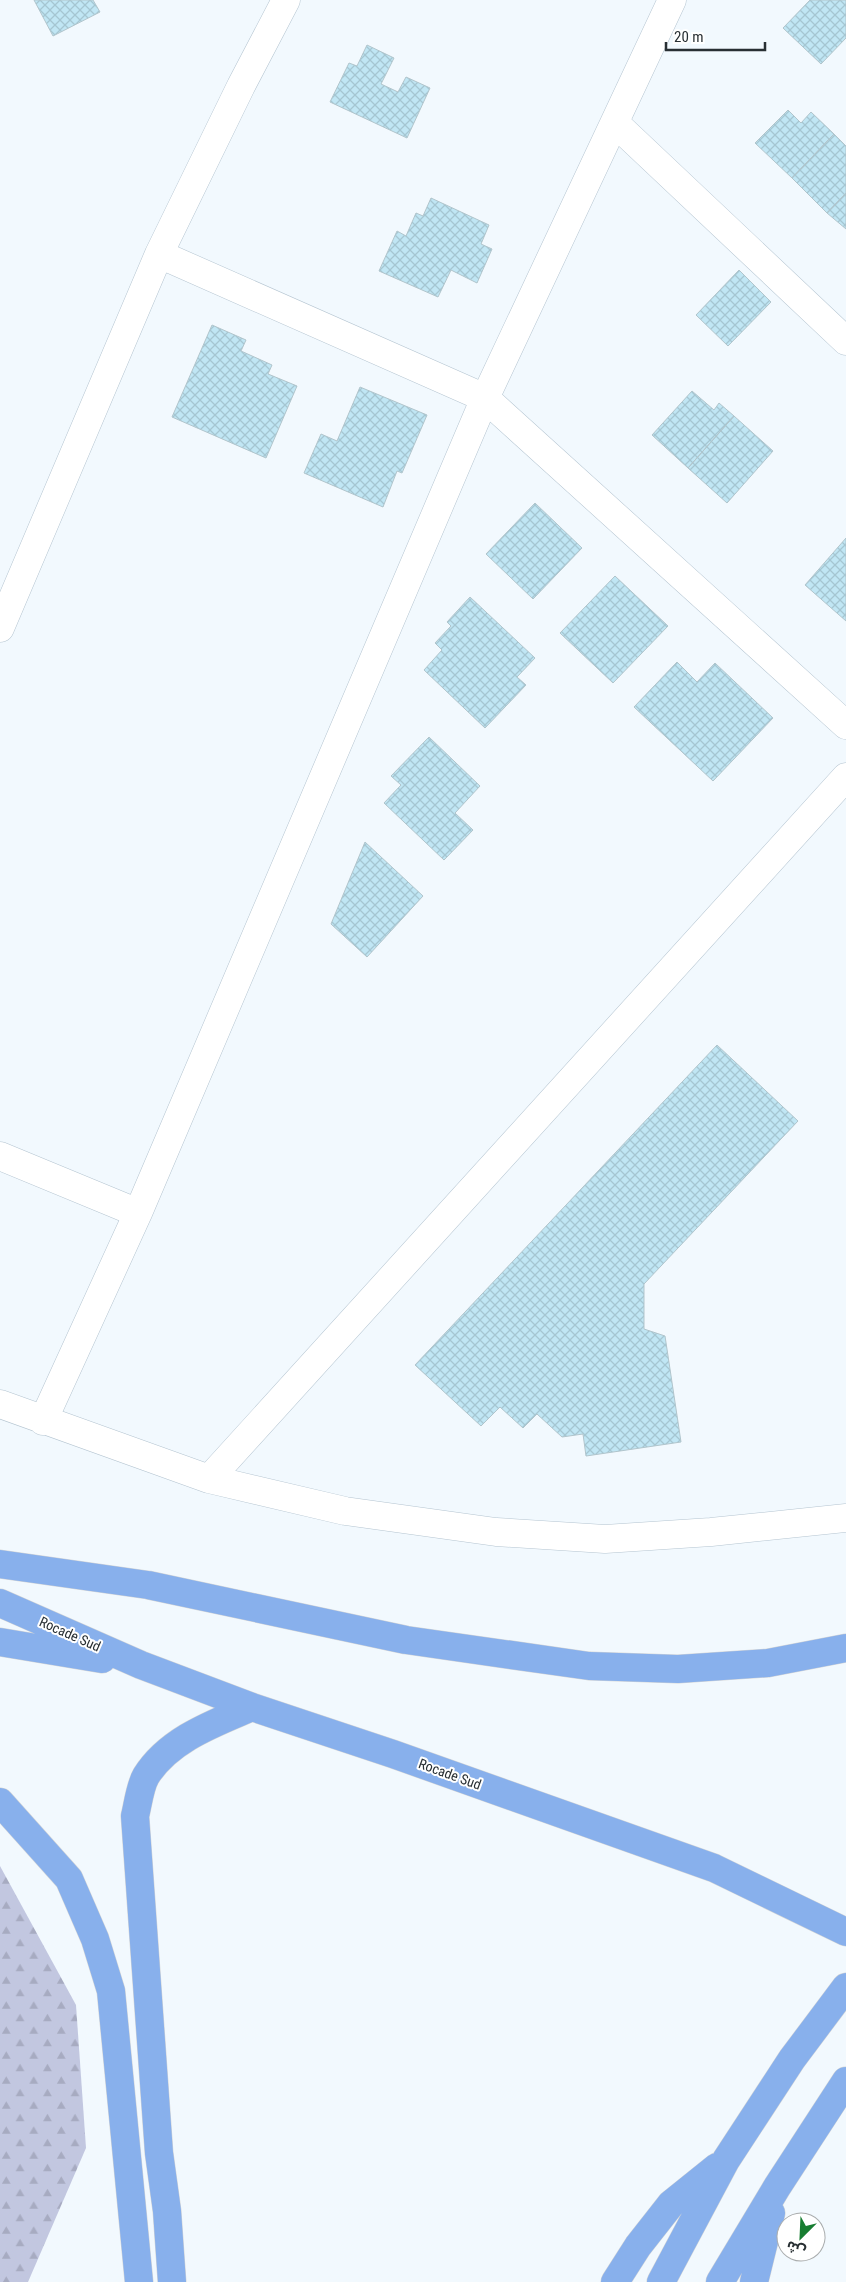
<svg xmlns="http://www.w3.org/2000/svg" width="846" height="2282" viewBox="0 0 846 2282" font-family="'Roboto Condensed','Noto Sans Arabic',sans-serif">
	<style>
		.forest { fill: url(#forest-firs) }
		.building { fill: url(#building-cross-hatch); stroke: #b1c5cc }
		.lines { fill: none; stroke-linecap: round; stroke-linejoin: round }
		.minor-casing { stroke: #b5c5d1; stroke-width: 29 }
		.trunk-casing { stroke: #d4d5d6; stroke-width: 29 }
		.minor { stroke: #fff; stroke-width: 28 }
		.trunk { stroke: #88b0ec; stroke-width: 28 }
		.labels { text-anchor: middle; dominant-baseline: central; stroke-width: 4; stroke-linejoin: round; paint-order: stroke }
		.street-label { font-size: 14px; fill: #282f33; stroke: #fff }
	</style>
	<defs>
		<pattern id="forest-firs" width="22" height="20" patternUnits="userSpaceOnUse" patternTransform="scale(1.25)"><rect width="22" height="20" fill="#c2c7e0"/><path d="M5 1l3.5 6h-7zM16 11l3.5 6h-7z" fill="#a7abc1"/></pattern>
		<pattern id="building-cross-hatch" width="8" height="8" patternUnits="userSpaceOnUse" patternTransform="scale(1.25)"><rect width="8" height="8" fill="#c0e6f4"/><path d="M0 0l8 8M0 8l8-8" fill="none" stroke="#a5c6d2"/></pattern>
	</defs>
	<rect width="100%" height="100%" fill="#f2f9fe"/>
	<path class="forest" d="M 0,1866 L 76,2005 L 86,2148 L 28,2282 L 0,2282 Z"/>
	<path class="building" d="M 34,0 L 93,0 L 100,12 L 53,36 Z
		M 810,0 L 846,0 L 846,38 L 821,64 L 783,28 Z
		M 367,45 L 394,58 L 381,84 L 398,92 L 406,77 L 430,88 L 407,138 L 330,102 L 349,63 L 357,66 Z
		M 788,110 L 801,123 L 811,112 L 834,134 L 792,178 L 755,143 Z
		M 834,134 L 846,146 L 846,193 L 827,213 L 792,178 Z
		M 846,193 L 846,229 L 827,213 Z
		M 431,198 L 489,225 L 481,244 L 492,249 L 477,283 L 451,270 L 438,297 L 379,271 L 397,231 L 406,236 L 416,213 L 423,216 Z
		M 739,270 L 771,302 L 728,346 L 696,315 Z
		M 212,325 L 246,340 L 241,351 L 272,365 L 268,374 L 297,386 L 266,458 L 172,417 Z
		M 360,387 L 427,415 L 402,473 L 397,471 L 383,507 L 304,473 L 321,434 L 337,441 Z
		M 692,391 L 714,410 L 719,403 L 734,416 L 688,468 L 652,435 Z
		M 734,416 L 773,451 L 727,503 L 688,468 Z
		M 535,503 L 582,548 L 533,599 L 486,554 Z
		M 846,538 L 846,621 L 805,585 Z
		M 615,576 L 668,626 L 613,683 L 560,633 Z
		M 470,597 L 535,658 L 517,677 L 526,685 L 485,728 L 424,670 L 442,650 L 435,643 L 451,626 L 447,622 Z
		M 677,662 L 697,682 L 715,663 L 773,718 L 713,781 L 634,707 Z
		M 429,737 L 480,786 L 455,813 L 473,830 L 444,860 L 384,803 L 401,785 L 391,776 Z
		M 365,842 L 423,896 L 367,957 L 331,924 Z
		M 717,1045 L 798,1121 L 644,1284 L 644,1329 L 665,1336 L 681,1442 L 586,1456 L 583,1434 L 562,1437 L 537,1414 L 523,1428 L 500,1407 L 481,1426 L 415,1365 Z"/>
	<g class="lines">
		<g class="minor-casing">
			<path id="minor" d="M 615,123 L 846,341
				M 159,254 L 485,398 L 846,725
				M 0,628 L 159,254 L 241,86 L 286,0
				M 0,1156 L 138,1213
				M 0,1404 L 209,1479 L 345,1511 L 496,1532 L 605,1539 L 711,1532 L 846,1518
				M 43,1421 L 138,1213 L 485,398 L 672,0
				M 209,1479 L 846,777"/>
		</g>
		<g class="trunk-casing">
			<path id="trunk" d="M 0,1564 L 148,1585 L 406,1640 L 589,1666 L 678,1669 L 768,1663 L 846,1648
				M 0,1603 L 141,1665 L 252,1707 L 393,1754 L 714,1868 L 846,1932
				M 0,1642 L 102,1659
				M 0,1802 L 69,1879 L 95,1939 L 111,1991 L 139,2282
				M 172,2282 L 167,2211 L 159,2153 L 135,1816 C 138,1804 140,1786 146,1776 C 169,1739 215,1723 252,1707
				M 615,2282 L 638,2246 L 671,2204 L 717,2167
				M 661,2282 L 726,2160 L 792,2059 L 846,1987
				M 720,2282 L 777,2187 L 846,2081
				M 754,2282 L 771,2213"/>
		</g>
		<use href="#minor" class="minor"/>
		<use href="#trunk" class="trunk"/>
	</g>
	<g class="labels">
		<g class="street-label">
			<text transform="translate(70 1634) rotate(24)">Rocade Sud</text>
			<text transform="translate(450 1774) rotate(20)">Rocade Sud</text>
		</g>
	</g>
	<g transform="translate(801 2237) rotate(204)"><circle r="24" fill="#ffffff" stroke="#a9acad"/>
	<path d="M0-4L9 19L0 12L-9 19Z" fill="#177d31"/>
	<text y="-8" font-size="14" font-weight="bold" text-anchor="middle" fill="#282f33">ش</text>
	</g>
	<path d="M666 42v8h99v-8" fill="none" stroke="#282f33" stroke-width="2.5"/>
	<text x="674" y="42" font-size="15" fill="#282f33" stroke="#ffffff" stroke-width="4" paint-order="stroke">20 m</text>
</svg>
